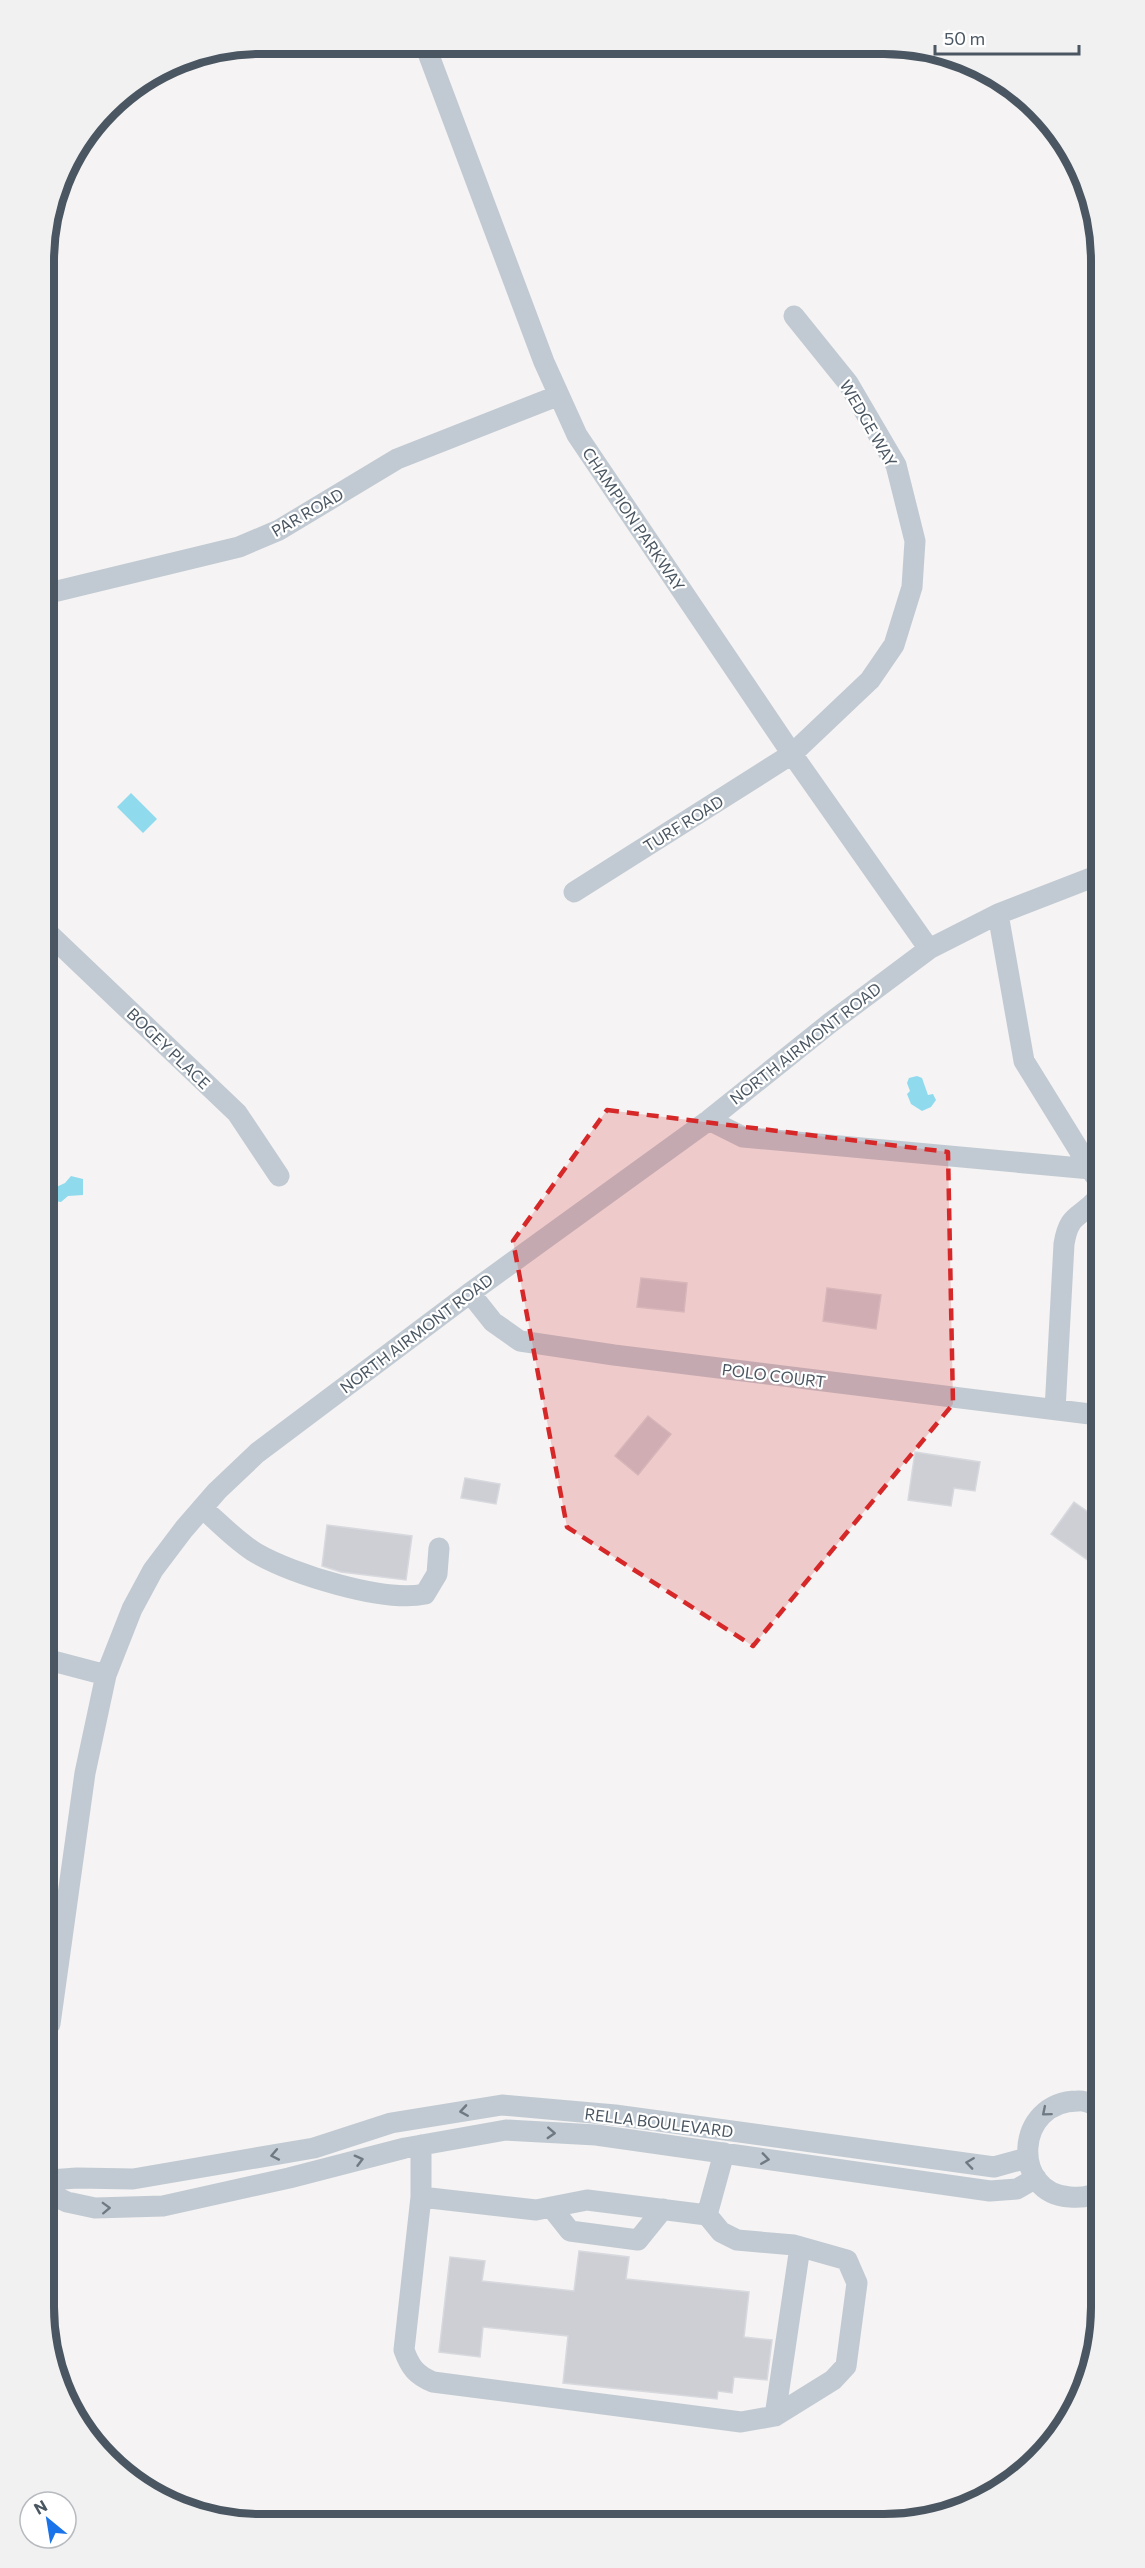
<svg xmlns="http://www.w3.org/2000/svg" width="1145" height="2568" viewBox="0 0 1145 2568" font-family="Commissioner,sans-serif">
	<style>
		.water { fill: #90daee }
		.building { fill: #cdcfd5; stroke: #d7d9de; stroke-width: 1.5 }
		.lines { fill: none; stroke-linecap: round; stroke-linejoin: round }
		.minor { stroke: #c1cad2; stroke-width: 21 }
		.oneway { stroke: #6e7983 }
		.marked { fill: #d62828; fill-opacity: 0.2; stroke: #d62828; stroke-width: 4.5; stroke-dasharray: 12 8; stroke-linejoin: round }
		.labels { text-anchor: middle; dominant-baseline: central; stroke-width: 4.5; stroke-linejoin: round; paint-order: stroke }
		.street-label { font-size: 16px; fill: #4a5661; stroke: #fff }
		.rim { fill: none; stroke: #4a5661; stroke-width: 8 }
	</style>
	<rect width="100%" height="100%" fill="#f5f3f3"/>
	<path class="water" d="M 131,793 L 157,819 L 143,833 L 117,807 Z
		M 917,1076 L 922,1078 L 928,1095 L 933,1094 L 936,1100 L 931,1107 L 922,1111 L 911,1104 L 907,1094 L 910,1091 L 907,1083 L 909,1078 Z
		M 71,1176 L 83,1179 L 83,1195 L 68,1196 L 61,1202 L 54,1201 L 50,1197 L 52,1189 L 65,1183 Z"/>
	<path class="building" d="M 641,1278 L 687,1283 L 684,1312 L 637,1307 Z
		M 827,1288 L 881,1295 L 876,1329 L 823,1321 Z
		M 648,1416 L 671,1434 L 638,1475 L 615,1456 Z
		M 915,1452 L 980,1462 L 975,1491 L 954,1488 L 951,1506 L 908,1500 Z
		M 465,1478 L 500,1484 L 496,1504 L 461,1498 Z
		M 1074,1502 L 1098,1519 L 1099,1568 L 1051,1534 Z
		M 327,1525 L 412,1536 L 406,1580 L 341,1572 L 322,1566 Z
		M 579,2251 L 629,2257 L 626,2279 L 749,2292 L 744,2337 L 772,2340 L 767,2380 L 734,2377 L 732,2393 L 718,2391 L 717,2399 L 563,2383 L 568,2336 L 483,2327 L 480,2357 L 439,2352 L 450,2257 L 485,2261 L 482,2281 L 574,2291 Z"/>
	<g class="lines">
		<path class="minor" d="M 425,45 L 544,362 L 577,435 L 792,754 L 929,949
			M 45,594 L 239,547 L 279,530 L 397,459 L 557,396
			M 574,892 L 792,754 L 870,680 L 894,645 L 912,587 L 915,541 L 896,465 L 848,383 L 794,316
			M 998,914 L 1024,1061 L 1095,1176
			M 46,931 L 237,1113 L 279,1176
			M 709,1120 L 743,1137 L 1091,1169
			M 470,1293 L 493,1322 L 520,1341 L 614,1355 L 1098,1415
			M 1055,1410 L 1064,1244 C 1069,1213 1079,1219 1097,1199
			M 202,1508 C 219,1522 236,1541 256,1553 C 292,1574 384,1603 425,1594 L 437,1574 L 439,1548
			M 49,1660 L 106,1675
			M 50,2024 L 85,1773 L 106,1675 L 132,1609 L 153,1570 L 184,1529 L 217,1491 L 257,1453 L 470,1293 L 709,1120 L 830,1023 L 929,949 L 998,914 L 1096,876
			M 1100,2107 C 1094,2105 1085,2100 1078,2101 C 1014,2101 1011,2194 1070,2197 C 1081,2198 1092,2197 1101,2190
			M 421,2145 L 421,2197 L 536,2210 L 587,2200 L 707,2215 L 724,2153
			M 50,2180 L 77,2178 L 133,2179 L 314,2148 L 391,2123 L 502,2105 L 615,2115 L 994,2167 L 1027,2158
			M 50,2194 L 67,2202 L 95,2208 L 163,2206 L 289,2178 L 405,2148 L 506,2130 L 596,2135 L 990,2191 L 1017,2189 L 1036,2178
			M 421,2197 L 404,2350 C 410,2367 416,2375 433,2382 L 741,2422 L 775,2416 L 833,2380 L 846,2366 L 857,2283 L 847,2260 L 794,2245 L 737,2240 L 721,2232 L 707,2215
			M 551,2207 L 570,2231 L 638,2240 L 663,2209
			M 775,2416 L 800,2247"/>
	</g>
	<defs><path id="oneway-chevron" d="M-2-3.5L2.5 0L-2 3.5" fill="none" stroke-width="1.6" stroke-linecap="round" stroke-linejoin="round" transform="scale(1.5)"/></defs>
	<g class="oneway">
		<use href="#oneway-chevron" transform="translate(464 2111) rotate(171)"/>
		<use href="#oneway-chevron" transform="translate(1046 2112) rotate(140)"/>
		<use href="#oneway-chevron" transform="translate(551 2133) rotate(3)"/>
		<use href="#oneway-chevron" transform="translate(275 2155) rotate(169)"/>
		<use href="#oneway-chevron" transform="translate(765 2159) rotate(8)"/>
		<use href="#oneway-chevron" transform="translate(359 2160) rotate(-15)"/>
		<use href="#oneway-chevron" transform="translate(970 2163) rotate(-172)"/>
		<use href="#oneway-chevron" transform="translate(106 2208) rotate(-2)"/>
	</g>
	<path class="marked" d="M 607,1110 L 948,1152 L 953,1404 L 753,1646 L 567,1527 L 513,1241 Z"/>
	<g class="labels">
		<g class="street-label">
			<text transform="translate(869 423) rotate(60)">WEDGE WAY</text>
			<text transform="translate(307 512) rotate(-30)">PAR ROAD</text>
			<text transform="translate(634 519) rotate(56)">CHAMPION PARKWAY</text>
			<text transform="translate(683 823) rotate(-32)">TURF ROAD</text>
			<text transform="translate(805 1043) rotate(-38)">NORTH AIRMONT ROAD</text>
			<text transform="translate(169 1048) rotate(44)">BOGEY PLACE</text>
			<text transform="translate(416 1333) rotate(-37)">NORTH AIRMONT ROAD</text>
			<text transform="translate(774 1375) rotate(7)">POLO COURT</text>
			<text transform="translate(659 2122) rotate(7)">RELLA BOULEVARD</text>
		</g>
	</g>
	<path d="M0 0H1145V2568H0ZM261 54H884A207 207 0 0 1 1091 261V2307A207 207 0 0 1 884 2514H261A207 207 0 0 1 54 2307V261A207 207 0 0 1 261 54Z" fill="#f1f1f2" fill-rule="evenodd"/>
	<path class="rim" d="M261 54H884A207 207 0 0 1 1091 261V2307A207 207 0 0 1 884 2514H261A207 207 0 0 1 54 2307V261A207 207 0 0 1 261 54Z"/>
	<g transform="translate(48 2520) rotate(330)"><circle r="28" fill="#ffffff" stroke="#b7bbc0" stroke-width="1.5"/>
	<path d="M0-4.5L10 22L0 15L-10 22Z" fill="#1a73e8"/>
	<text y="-9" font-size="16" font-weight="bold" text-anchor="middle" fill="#4a5661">N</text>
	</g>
	<path d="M935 45v9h144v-9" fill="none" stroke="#4a5661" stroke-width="3"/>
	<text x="944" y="45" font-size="18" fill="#4a5661" stroke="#ffffff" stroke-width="4.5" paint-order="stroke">50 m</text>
</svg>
